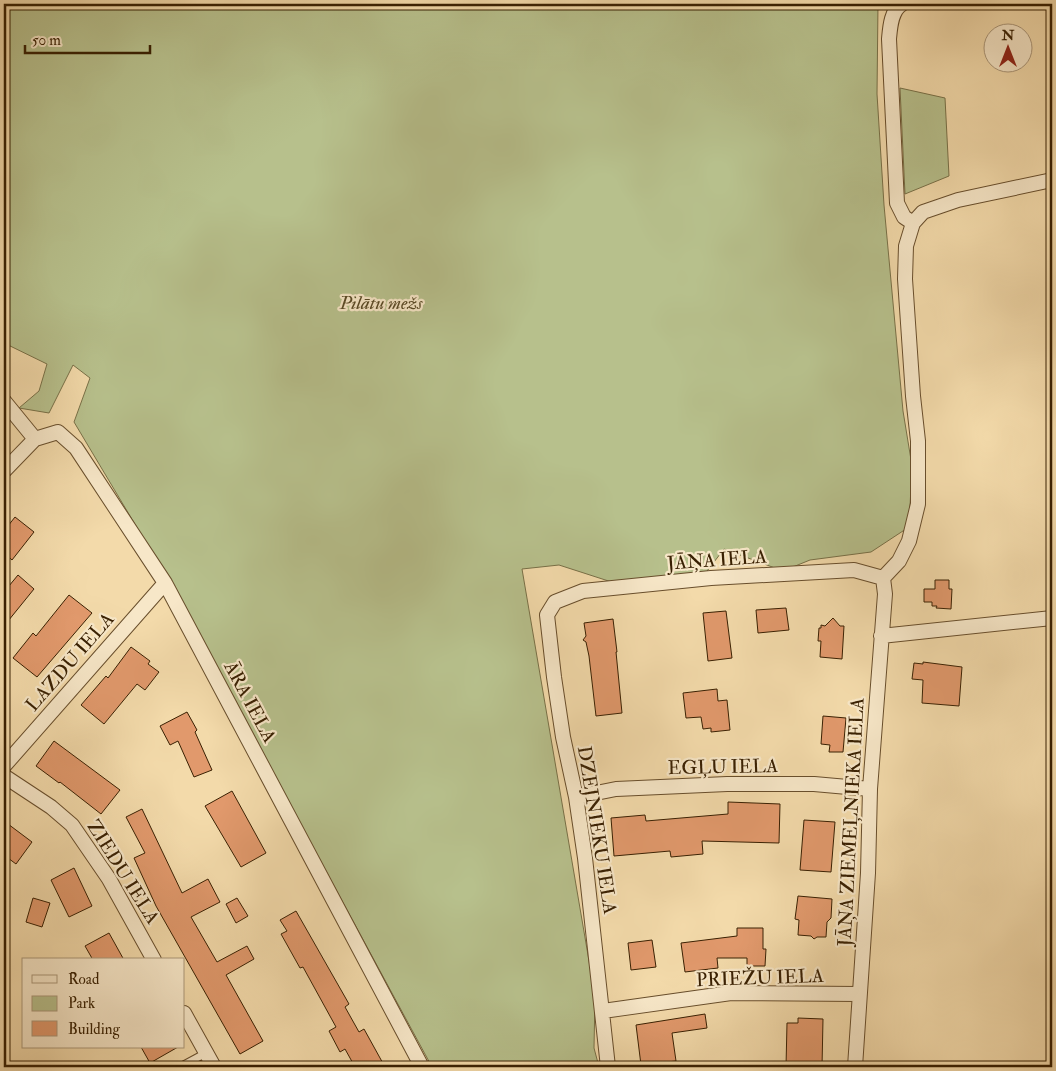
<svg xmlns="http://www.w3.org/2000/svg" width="1056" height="1071" viewBox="0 0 1056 1071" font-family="'IM FELL Double Pica',serif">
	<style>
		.green { fill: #b7c08c; stroke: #787047 }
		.building { fill: #e1996c; stroke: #392002 }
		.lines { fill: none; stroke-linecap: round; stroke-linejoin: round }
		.lane-casing { stroke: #684e2c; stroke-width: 9 }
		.street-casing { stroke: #684e2c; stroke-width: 16 }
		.lane { stroke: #f7e7c8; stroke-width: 7 }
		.street { stroke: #f7e7c8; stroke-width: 14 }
		.labels { text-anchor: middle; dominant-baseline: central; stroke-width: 4.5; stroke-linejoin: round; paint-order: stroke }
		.park-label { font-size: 19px; font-style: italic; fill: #584824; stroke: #f7e7c8 }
		.street-label { font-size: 19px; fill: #392002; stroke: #f7e7c8 }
	</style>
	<rect width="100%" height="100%" fill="#f3daaa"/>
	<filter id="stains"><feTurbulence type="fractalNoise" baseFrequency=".004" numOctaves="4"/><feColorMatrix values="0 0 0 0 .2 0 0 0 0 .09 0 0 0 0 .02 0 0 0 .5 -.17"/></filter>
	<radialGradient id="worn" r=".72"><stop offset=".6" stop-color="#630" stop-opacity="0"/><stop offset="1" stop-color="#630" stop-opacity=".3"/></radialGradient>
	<path class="green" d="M 4,4 L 878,4 L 877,94 L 884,205 L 903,411 L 912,466 L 909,527 L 871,552 L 810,560 L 783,571 L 724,549 L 704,575 L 624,586 L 559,565 L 522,569 L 595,996 L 594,1048 L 599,1067 L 432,1067 L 170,583 L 74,422 L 90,378 L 73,365 L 49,413 L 19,408 L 39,391 L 47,364 L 4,343 Z
		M 900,88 L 945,98 L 949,176 L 905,194 Z"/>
	<path class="building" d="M 15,517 L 34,532 L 12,560 L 4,553 L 4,531 Z
		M 18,575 L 34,589 L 4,626 L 4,592 Z
		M 935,580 L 949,580 L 949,589 L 952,589 L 951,609 L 936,608 L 937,606 L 932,606 L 932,602 L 924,602 L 924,589 L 935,589 Z
		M 69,595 L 92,613 L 37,677 L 13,658 L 33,633 L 36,636 Z
		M 786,608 L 789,630 L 758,633 L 756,610 Z
		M 726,611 L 732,658 L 708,661 L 703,613 Z
		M 833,618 L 840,626 L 844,626 L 842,659 L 820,657 L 821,641 L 818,641 L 819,628 L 821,628 L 821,625 L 825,626 Z
		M 613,619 L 617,652 L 616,652 L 622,713 L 596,716 L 589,656 L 586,642 L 583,640 L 586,636 L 584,623 Z
		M 131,647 L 150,661 L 148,664 L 159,672 L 145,690 L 137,684 L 104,724 L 81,705 L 106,676 L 108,678 Z
		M 923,662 L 962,667 L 959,706 L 922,703 L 923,680 L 912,679 L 914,663 L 923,664 Z
		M 717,689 L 718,701 L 727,700 L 730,730 L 711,732 L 711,728 L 703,729 L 701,717 L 686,718 L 683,693 Z
		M 187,712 L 197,730 L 195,732 L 212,770 L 194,777 L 178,741 L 170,745 L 160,726 Z
		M 823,716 L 846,718 L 843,752 L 829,752 L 830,745 L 821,744 Z
		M 54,741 L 120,790 L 101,814 L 60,782 L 59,783 L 36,766 Z
		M 232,791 L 266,853 L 241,867 L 205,806 Z
		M 728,802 L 780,804 L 779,843 L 702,841 L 703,854 L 671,857 L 670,851 L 614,856 L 611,818 L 645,815 L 646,821 L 728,814 Z
		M 142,809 L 182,893 L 208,879 L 220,902 L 191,917 L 217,962 L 247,946 L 254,959 L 226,975 L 263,1041 L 240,1054 L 156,906 L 134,858 L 145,853 L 126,817 Z
		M 804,820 L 835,822 L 831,872 L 800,870 Z
		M 4,821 L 32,842 L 16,864 L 4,855 Z
		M 74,868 L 92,906 L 69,917 L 51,880 Z
		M 798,896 L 832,899 L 831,918 L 827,922 L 826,937 L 817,937 L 814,939 L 811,936 L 798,935 L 799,920 L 795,919 Z
		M 33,898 L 50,903 L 42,927 L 26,922 Z
		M 237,898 L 248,916 L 236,923 L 226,904 Z
		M 296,911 L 349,1004 L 345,1007 L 359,1032 L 364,1029 L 385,1067 L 355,1067 L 345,1049 L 340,1052 L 329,1031 L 336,1027 L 303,967 L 300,968 L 281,934 L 287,931 L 280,920 Z
		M 737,928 L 763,928 L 763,949 L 766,949 L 765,966 L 747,966 L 747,958 L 717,958 L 718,968 L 685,972 L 681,943 L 737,936 Z
		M 109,933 L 124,960 L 93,960 L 85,946 Z
		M 652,940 L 656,967 L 631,970 L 628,943 Z
		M 705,1014 L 707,1028 L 672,1033 L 676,1061 L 641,1065 L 636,1025 Z
		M 798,1018 L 823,1019 L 822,1067 L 786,1067 L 787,1023 L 798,1023 Z
		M 141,1047 L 178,1047 L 150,1063 Z"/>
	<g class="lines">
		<g class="lane-casing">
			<path id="lane" d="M 180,1067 L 206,1053"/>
		</g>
		<g class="street-casing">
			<path id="street" d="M 902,4 C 891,10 890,28 889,39 L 897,203 L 904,217 L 913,223
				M 4,401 L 35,439 L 58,432 L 76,448 L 165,583 L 422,1067
				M 4,471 L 35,439
				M 883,578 L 899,561 L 909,541 L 918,504 L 918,441 L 913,396 L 905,279 L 906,246 L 913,223 L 923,212 L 958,200 L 1052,180
				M 881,636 L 1052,618
				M 4,766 L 165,583
				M 4,776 L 51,807 L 72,825 L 109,879 L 154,960
				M 576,797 L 616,789 L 727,784 L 814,784 L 870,789
				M 603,1011 L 731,993 L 859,994
				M 184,1013 L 214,1067
				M 608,1067 L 585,858 L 576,797 L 563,737 L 554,677 L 547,615 L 555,602 L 583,591 L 711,578 L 854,570 L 883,578
				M 855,1067 L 868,873 L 870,789 L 885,594 L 883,578"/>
		</g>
		<use href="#lane" class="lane"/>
		<use href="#street" class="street"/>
	</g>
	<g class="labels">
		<g class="park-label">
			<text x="381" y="303">Pilātu mežs</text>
		</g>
		<g class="street-label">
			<text transform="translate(717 560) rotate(-4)">JĀŅA IELA</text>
			<text transform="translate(70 662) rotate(-49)">LAZDU IELA</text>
			<text transform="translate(250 702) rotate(62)">ĀRA IELA</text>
			<text transform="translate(723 767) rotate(-1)">EGĻU IELA</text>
			<text transform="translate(851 822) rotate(-87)">JĀŅA ZIEMEĻNIEKA IELA</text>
			<text transform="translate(597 830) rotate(81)">DZEJNIEKU IELA</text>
			<text transform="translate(123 872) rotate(58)">ZIEDU IELA</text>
			<text transform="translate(760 978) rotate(-2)">PRIEŽU IELA</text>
		</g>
	</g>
	<rect width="1056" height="1071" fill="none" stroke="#f3daaa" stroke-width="20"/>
	<rect x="5" y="5" width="1046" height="1061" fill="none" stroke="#392002" stroke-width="2.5"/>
	<rect x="10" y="10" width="1036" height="1051" fill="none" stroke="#392002"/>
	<rect x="22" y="958" width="162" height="90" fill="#f7e7c8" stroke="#ab9779"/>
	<rect x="32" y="975" width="25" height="8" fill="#f7e7c8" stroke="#ab9779"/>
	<text x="68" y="984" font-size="15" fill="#392002">Road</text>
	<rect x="32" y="996" width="25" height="15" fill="#b7c08c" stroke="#ab9779"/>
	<text x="68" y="1008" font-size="15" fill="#392002">Park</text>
	<rect x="32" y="1021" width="25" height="15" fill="#e1996c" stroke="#ab9779"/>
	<text x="68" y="1034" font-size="15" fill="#392002">Building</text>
	<g transform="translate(1008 48)"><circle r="24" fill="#f7e7c8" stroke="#ab9779"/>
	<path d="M0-4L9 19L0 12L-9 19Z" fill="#8f2418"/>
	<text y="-8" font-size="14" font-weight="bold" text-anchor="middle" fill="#392002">N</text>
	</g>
	<path d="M25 45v8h125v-8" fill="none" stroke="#392002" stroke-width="2.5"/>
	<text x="32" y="45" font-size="15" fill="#392002" stroke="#f7e7c8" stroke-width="4" paint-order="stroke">50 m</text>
	<rect width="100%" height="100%" filter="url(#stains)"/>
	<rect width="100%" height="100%" fill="url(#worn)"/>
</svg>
